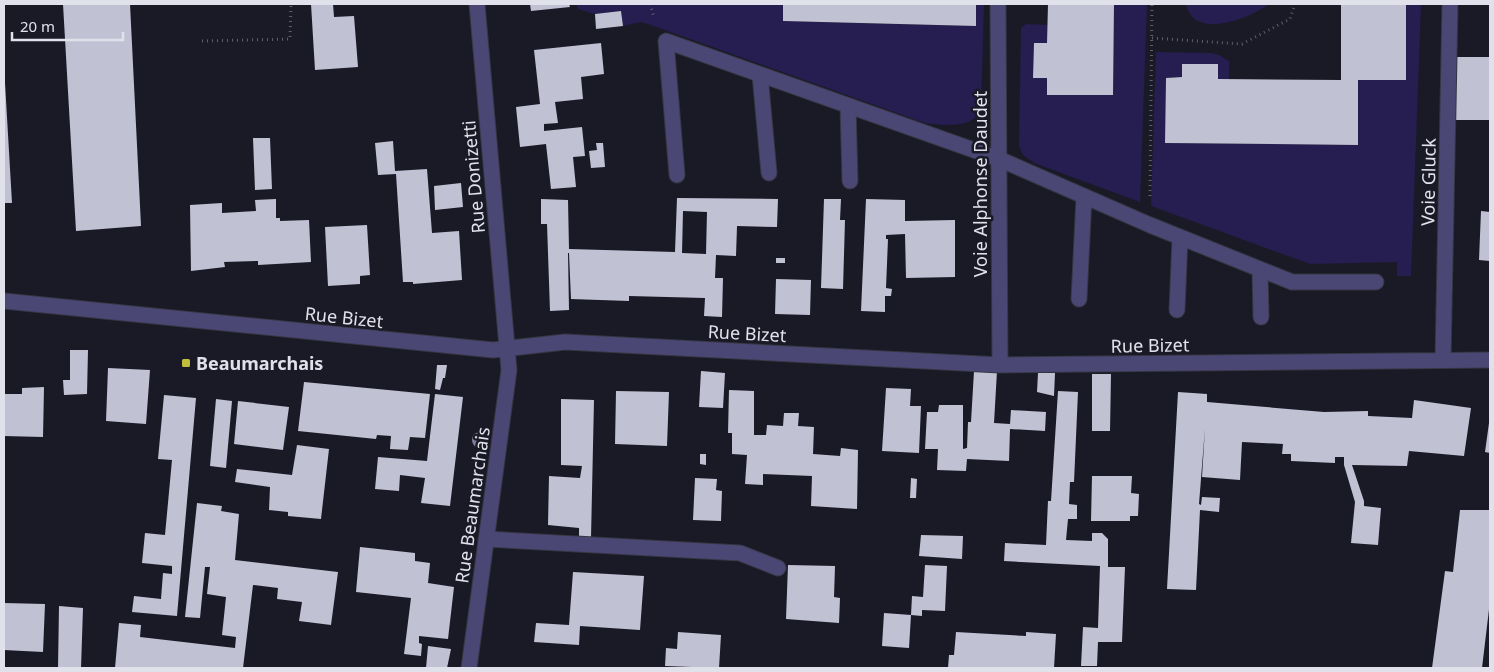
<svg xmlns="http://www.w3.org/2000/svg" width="1494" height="672" viewBox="0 0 1494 672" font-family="'Noto Sans',sans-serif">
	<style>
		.green { fill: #261d50 }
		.building { fill: #c1c1d4; fill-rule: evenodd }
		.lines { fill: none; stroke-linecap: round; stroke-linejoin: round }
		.lane-casing { stroke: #363642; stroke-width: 17 }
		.street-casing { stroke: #363642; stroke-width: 17 }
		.path { stroke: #5f5f6b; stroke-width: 3; stroke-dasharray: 1 4; stroke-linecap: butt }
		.lane { stroke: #4b4775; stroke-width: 15 }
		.street { stroke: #4b4775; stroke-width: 15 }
		.tree { fill: #7f7e9a }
		.poi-dot { fill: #c3bd3e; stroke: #1a1a27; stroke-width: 2 }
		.labels { text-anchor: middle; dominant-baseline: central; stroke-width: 5; stroke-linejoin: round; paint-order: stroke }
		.street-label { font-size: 18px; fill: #e1e1eb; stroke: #1a1a27 }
		.poi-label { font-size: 18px; font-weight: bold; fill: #e1e1eb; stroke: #1a1a27; text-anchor: start }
	</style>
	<rect width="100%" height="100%" fill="#1a1a27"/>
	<path class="green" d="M 576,4 L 783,4 L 783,21 L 975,26 L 976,4 L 984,4 L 981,106 C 980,109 979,114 976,117 C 965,128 940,125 925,123 L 648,24 L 641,22 L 623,26 L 621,11 L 595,14 L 578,9 Z
		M 1114,4 L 1147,4 L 1140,202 L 1034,163 L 1023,155 L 1019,146 L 1021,28 L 1026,24 L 1047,25 L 1047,43 L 1034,44 L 1033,78 L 1047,78 L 1047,95 L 1112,95 Z
		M 1186,4 L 1269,4 C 1251,18 1193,41 1186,4 Z
		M 1406,4 L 1421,4 L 1411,276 L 1397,276 L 1397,262 L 1310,264 L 1151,206 L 1156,52 L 1211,53 L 1219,55 L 1229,61 L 1229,79 L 1218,79 L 1218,64 L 1182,64 L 1182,77 L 1166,78 L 1165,143 L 1357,145 L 1358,80 L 1406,80 Z"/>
	<path class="building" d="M 63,4 L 130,4 L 141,226 L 76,231 Z
		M 311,4 L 333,4 L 334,17 L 354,16 L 358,67 L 315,70 Z
		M 530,4 L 569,4 L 570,7 L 531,11 Z
		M 783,4 L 976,4 L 976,26 L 783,21 Z
		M 1048,4 L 1114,4 L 1113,95 L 1047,95 L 1047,78 L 1033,78 L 1034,43 L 1047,43 Z
		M 1341,4 L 1406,4 L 1406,80 L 1358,80 L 1358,145 L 1165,143 L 1166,78 L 1182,77 L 1182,64 L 1218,64 L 1218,79 L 1341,80 Z
		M 621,11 L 623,26 L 596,29 L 595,14 Z
		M 601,43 L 604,74 L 581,77 L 583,99 L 555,102 L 558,123 L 544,124 L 544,131 L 582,127 L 585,156 L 573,157 L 576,187 L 551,189 L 546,144 L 520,147 L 516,107 L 540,104 L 534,50 Z
		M 1455,57 L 1490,57 L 1490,120 L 1455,120 Z
		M 4,83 L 5,83 L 12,203 L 4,203 Z
		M 253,138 L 270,138 L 272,189 L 255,190 Z
		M 393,141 L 395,171 L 427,169 L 432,233 L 459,231 L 462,280 L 413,284 L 413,282 L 403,282 L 396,174 L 378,175 L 375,143 Z
		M 596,143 L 603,143 L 605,167 L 591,168 L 589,151 L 597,150 Z
		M 461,183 L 463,207 L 435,210 L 434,186 Z
		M 677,198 L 778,199 L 777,227 L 737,226 L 736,256 L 716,255 L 715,278 L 723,278 L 722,317 L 704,316 L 705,298 L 629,296 L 629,301 L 571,299 L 569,253 L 568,253 L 569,310 L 550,311 L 547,224 L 541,224 L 541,199 L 568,200 L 569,249 L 675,252 ZM 683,211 L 707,212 L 706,254 L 682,253 Z
		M 276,199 L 276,218 L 280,218 L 280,221 L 309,220 L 311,262 L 258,265 L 258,261 L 224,262 L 225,267 L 191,271 L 190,205 L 222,203 L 222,213 L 256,211 L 255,200 Z
		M 824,199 L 841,199 L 840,220 L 845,220 L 843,289 L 821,288 Z
		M 866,199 L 905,200 L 905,221 L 955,220 L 955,277 L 906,278 L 905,234 L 886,235 L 886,239 L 888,239 L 886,288 L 892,289 L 891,296 L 885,296 L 885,312 L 861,311 Z
		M 1481,211 L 1490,212 L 1490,261 L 1479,260 Z
		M 367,225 L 370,275 L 360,276 L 360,284 L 328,286 L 325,227 Z
		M 776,258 L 785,258 L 785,263 L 776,263 Z
		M 776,279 L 811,280 L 810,315 L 775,314 Z
		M 70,350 L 88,350 L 87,394 L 64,395 L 63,380 L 70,380 Z
		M 437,365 L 447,365 L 445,378 L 443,378 L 440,390 L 435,389 Z
		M 108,368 L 150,370 L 146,424 L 106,421 Z
		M 701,371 L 725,373 L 723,408 L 699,407 Z
		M 974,371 L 997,371 L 994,423 L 1010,424 L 1011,410 L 1046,412 L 1045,431 L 1010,429 L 1009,461 L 967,459 L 966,471 L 937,470 L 938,449 L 925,449 L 927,412 L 938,412 L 939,405 L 963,405 L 963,449 L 967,448 L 968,422 L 971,422 Z
		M 1038,373 L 1055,373 L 1054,396 L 1037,392 Z
		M 1092,374 L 1111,374 L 1110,431 L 1092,431 Z
		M 304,382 L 430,394 L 425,438 L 410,437 L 408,450 L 390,449 L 391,436 L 377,435 L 376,439 L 298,431 Z
		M 44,387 L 43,437 L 4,436 L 4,394 L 22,394 L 22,388 Z
		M 886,388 L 911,389 L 910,406 L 921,406 L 919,453 L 882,451 Z
		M 729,390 L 754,391 L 754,435 L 766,435 L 767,425 L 783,426 L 784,413 L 799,413 L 798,426 L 814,427 L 813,454 L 840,456 L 841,448 L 858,450 L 857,509 L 811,506 L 812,476 L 763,474 L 763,485 L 745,484 L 747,455 L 732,454 L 732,433 L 728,433 Z
		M 616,391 L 669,392 L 667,446 L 615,444 Z
		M 1058,391 L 1078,392 L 1074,482 L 1070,482 L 1069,504 L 1077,505 L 1077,519 L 1068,519 L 1066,540 L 1092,541 L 1092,533 L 1102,533 L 1108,539 L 1108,567 L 1125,567 L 1122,642 L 1098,642 L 1097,666 L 1081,666 L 1083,627 L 1098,628 L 1100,566 L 1004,561 L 1005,543 L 1046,545 L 1048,501 L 1051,501 Z
		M 1178,392 L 1207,394 L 1207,402 L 1324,412 L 1368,411 L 1368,416 L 1412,418 L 1414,400 L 1471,408 L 1464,456 L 1409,451 L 1407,466 L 1352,465 L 1364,501 L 1364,506 L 1381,508 L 1378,545 L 1351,543 L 1355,502 L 1344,465 L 1344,457 L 1335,457 L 1335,463 L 1291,461 L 1291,454 L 1282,454 L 1283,444 L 1242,442 L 1240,480 L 1202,477 L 1205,428 L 1199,504 L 1201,505 L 1202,497 L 1220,498 L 1219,512 L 1200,510 L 1196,590 L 1167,589 Z
		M 435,394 L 463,397 L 450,506 L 421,503 L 425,478 L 400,475 L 399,491 L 375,489 L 378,457 L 427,461 Z
		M 164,395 L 196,398 L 177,616 L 132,612 L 134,596 L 161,599 L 163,573 L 172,574 L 172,566 L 142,563 L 145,533 L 165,535 L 172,460 L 158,459 Z
		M 216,399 L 232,401 L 226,468 L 210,466 Z
		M 561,399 L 594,400 L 591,538 L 579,538 L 579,528 L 548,525 L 549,476 L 580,478 L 582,466 L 561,465 Z
		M 238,401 L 289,407 L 283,450 L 234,444 Z
		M 1489,423 L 1490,423 L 1490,453 L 1485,452 Z
		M 297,445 L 329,449 L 321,519 L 288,516 L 288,512 L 269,510 L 270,487 L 235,482 L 237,469 L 292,475 Z
		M 700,454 L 706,454 L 706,465 L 700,464 Z
		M 1092,476 L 1132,476 L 1131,493 L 1139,494 L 1138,516 L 1130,516 L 1130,521 L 1091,521 Z
		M 695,478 L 717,479 L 716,490 L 722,491 L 721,521 L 693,520 Z
		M 911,478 L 917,479 L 916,498 L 910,498 Z
		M 197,503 L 222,506 L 221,511 L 239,514 L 235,560 L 338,572 L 331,625 L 299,621 L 302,602 L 277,599 L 278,588 L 253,585 L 243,668 L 115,668 L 119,623 L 141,625 L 140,637 L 235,648 L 236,637 L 222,635 L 226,597 L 207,594 L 210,567 L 205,567 L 200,618 L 185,617 Z
		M 1460,510 L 1490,510 L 1490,601 L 1482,668 L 1432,668 L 1445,571 L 1453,572 Z
		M 921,535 L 963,536 L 962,559 L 919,556 Z
		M 360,547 L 415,553 L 415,561 L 430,563 L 428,583 L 454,587 L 448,639 L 419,636 L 419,643 L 422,644 L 421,656 L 404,654 L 411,598 L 356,592 Z
		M 788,565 L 835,566 L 834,597 L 840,598 L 839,623 L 786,619 Z
		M 925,565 L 947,566 L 945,611 L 922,610 L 922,616 L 911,615 L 912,596 L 923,597 Z
		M 573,572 L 644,576 L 640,630 L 580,626 L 579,645 L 534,642 L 536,623 L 569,625 Z
		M 4,603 L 45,604 L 43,652 L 4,650 Z
		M 59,606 L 83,608 L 81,668 L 58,668 Z
		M 884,613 L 911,615 L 909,648 L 882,646 Z
		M 678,632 L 721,635 L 719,668 L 665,666 L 666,648 L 677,649 Z
		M 956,632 L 1026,636 L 1026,632 L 1056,634 L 1054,668 L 948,668 L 949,655 L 954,655 Z
		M 428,646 L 451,649 L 447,668 L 426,668 Z"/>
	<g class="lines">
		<g class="lane-casing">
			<path id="lane" d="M 760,75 L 769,173
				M 848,106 L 850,181
				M 677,175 L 666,41 L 999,159 L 1150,225 L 1292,282 L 1376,282
				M 1260,270 L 1261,317
				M 1079,299 L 1084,197
				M 1177,310 L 1180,238
				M 486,539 L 740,553 L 778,568"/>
		</g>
		<g class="street-casing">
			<path id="street" d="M 998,4 L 1000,365
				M 4,301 L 493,350 L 565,342 L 1000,365 L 1490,360
				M 1443,360 L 1450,4
				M 469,668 L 509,370 L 477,4"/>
		</g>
		<path class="path" d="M 650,4 L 654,17
			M 1152,38 L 1242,44 L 1290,19 L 1295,4
			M 202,41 L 290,39 L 291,4
			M 1150,196 L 1152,4"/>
		<use href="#lane" class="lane"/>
		<use href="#street" class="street"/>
	</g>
	<circle class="tree" cx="480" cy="440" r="8"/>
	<rect class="poi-dot" x="181" y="358" width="10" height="10" rx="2.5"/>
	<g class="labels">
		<g class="street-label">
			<text transform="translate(473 177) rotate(-95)">Rue Donizetti</text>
			<text transform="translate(1428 182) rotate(-89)">Voie Gluck</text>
			<text transform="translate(980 184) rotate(-90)">Voie Alphonse Daudet</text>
			<text transform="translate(344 317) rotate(6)">Rue Bizet</text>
			<text transform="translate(747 333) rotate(3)">Rue Bizet</text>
			<text transform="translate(1150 345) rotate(-1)">Rue Bizet</text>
			<text transform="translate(472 505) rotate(-82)">Rue Beaumarchais</text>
		</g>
		<g class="poi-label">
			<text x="196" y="363">Beaumarchais</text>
		</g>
	</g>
	<rect width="1494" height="672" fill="none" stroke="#e1e1eb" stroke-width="10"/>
	<path d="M12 32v8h111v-8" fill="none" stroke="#e1e1eb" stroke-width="2.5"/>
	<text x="20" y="32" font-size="15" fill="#e1e1eb" stroke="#1a1a27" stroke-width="4" paint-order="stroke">20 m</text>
</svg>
